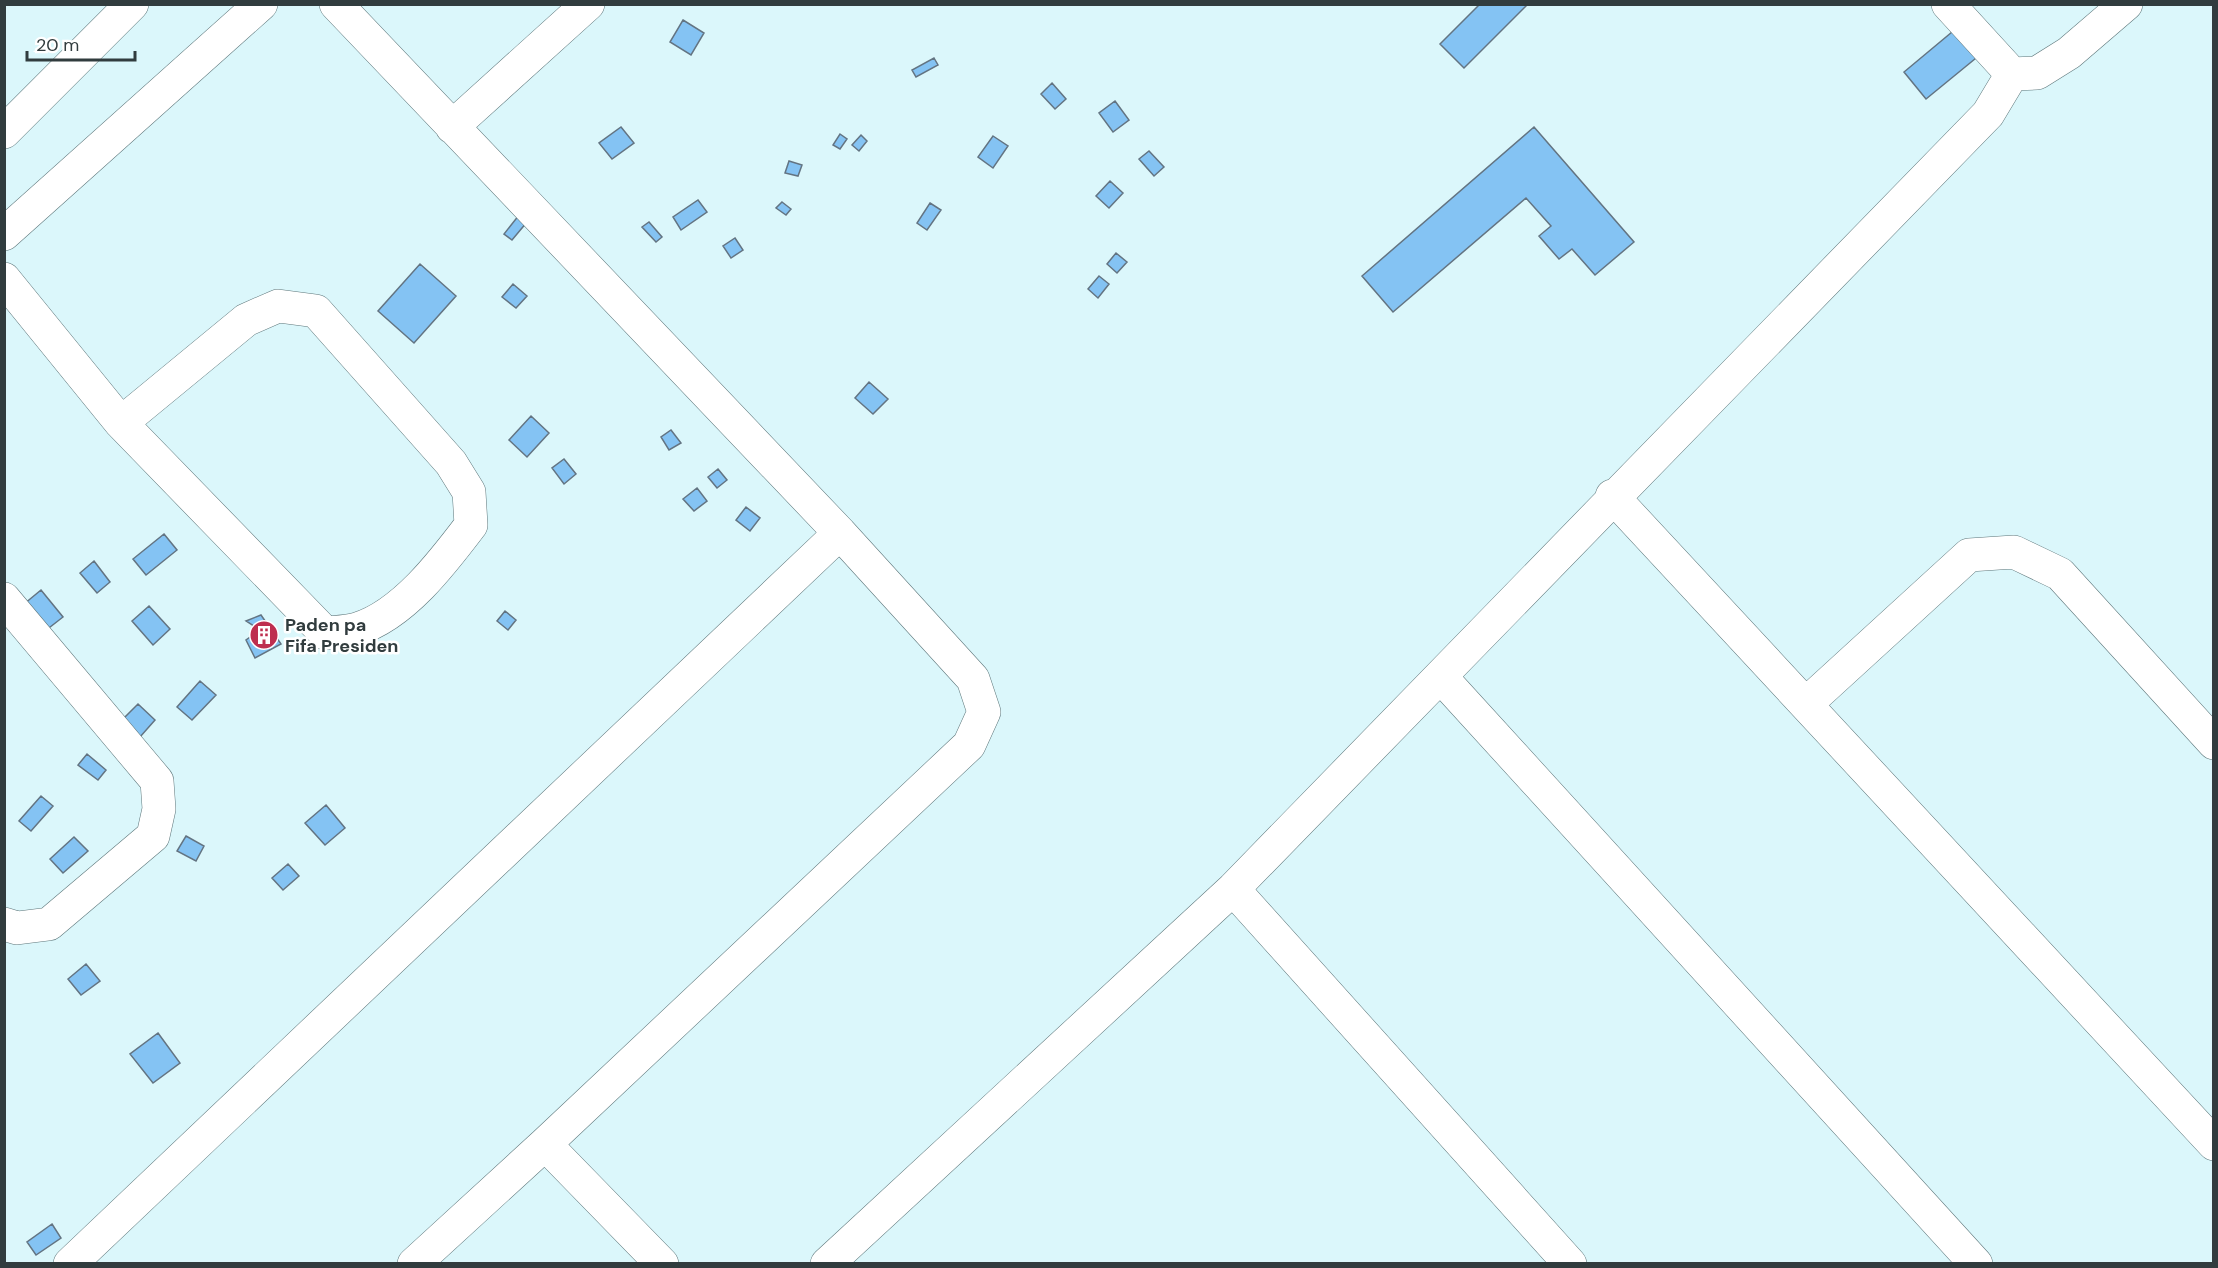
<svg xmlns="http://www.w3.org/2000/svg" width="2218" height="1268" viewBox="0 0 2218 1268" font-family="'DM Sans',sans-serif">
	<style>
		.building { fill: #84c3f3; stroke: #637482; stroke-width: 1.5 }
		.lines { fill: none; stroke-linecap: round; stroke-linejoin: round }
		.minor-casing { stroke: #5e777b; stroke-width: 34 }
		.minor { stroke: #fff; stroke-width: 33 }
		.labels { text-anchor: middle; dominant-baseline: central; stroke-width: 5; stroke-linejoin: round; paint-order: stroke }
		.poi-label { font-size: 18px; font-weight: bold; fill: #313c3e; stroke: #fff; text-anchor: start }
	</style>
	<rect width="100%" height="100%" fill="#dbf7fb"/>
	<path class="building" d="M 1480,4 L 1528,4 L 1464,68 L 1440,44 Z
		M 683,20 L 704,33 L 691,55 L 670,42 Z
		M 1958,27 L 1981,54 L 1926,99 L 1904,72 Z
		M 934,58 L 938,65 L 916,77 L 912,70 Z
		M 1052,83 L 1066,99 L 1055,109 L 1041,94 Z
		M 1115,101 L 1129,120 L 1113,132 L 1099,113 Z
		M 621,127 L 634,143 L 612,159 L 599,143 Z
		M 1534,127 L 1634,242 L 1595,275 L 1572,249 L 1559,259 L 1539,236 L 1551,226 L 1526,198 L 1393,312 L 1362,276 Z
		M 840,134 L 847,139 L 840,149 L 833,145 Z
		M 861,135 L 867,141 L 859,151 L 852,145 Z
		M 993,136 L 1008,146 L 993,168 L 978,157 Z
		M 1149,151 L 1164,167 L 1154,176 L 1139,159 Z
		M 789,161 L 802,165 L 798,176 L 785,173 Z
		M 1110,181 L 1123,193 L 1109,208 L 1096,196 Z
		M 698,200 L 707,212 L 681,230 L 673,217 Z
		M 782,202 L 791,209 L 786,215 L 776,208 Z
		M 930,203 L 941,210 L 927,230 L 917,223 Z
		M 519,215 L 527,222 L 512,240 L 504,234 Z
		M 649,222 L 662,237 L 656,242 L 642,227 Z
		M 735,238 L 743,250 L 731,258 L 723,246 Z
		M 1116,253 L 1127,262 L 1117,273 L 1107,264 Z
		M 420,264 L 456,296 L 414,343 L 378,311 Z
		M 1099,276 L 1109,284 L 1098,298 L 1088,289 Z
		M 513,284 L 527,296 L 516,308 L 502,297 Z
		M 869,382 L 888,399 L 873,414 L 855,398 Z
		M 531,416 L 549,433 L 527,457 L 509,440 Z
		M 671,430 L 681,443 L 669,450 L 661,437 Z
		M 564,459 L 576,474 L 564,484 L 552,468 Z
		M 718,469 L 727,480 L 717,488 L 708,477 Z
		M 697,488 L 707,501 L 694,511 L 683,499 Z
		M 746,507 L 760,518 L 750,531 L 736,520 Z
		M 164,534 L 177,550 L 146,575 L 133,559 Z
		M 94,561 L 110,582 L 97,593 L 80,573 Z
		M 41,590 L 63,617 L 45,631 L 24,604 Z
		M 149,606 L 170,629 L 153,645 L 132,621 Z
		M 505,611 L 516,620 L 508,630 L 497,621 Z
		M 261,615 L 281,644 L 255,658 L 246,640 L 260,630 L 246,621 Z
		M 200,681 L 216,695 L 192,720 L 177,707 Z
		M 138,704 L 155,720 L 140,737 L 122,720 Z
		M 87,754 L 106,770 L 98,780 L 78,765 Z
		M 41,796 L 53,806 L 31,831 L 19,821 Z
		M 326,805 L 345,828 L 325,845 L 305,823 Z
		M 186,836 L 204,846 L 196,861 L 177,851 Z
		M 74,837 L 88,851 L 63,873 L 50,859 Z
		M 288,864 L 299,876 L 283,890 L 272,878 Z
		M 86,964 L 100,981 L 81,995 L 68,979 Z
		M 158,1033 L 180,1063 L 153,1083 L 130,1054 Z
		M 52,1224 L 61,1238 L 36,1255 L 27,1242 Z"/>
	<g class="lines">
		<g class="minor-casing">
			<path id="minor" d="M 336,4 L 840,533 L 973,679 L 984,712 L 969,745 L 545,1144 L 414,1264
				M 1948,4 L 2012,74 L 2037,73 L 2069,53 L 2126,4
				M 452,127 L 588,4
				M 4,132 L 132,4
				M 4,234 L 261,4
				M 4,279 L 121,423 L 325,633 C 335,632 347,632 357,629 C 403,615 443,562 471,525 L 469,492 L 451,463 L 316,311 L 278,306 L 246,320 L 121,423
				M 1612,496 L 2214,1144
				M 4,599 L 157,781 L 159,809 L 153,836 L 49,924 L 17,928 L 4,924
				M 1441,677 L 1976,1264
				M 1806,704 L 1969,555 L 2014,552 L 2060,574 L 2214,743
				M 1233,889 L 1570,1264
				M 545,1144 L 662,1264
				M 70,1264 L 840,533
				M 827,1264 L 1233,889 L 1988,114 L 2012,74"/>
		</g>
		<use href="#minor" class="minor"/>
	</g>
	<defs>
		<g id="building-disc" transform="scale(1.5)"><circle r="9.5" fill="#be2e4f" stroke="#fff"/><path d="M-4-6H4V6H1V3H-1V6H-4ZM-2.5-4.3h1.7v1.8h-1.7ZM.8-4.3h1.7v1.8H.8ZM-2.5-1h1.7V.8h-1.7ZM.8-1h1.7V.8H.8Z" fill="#fff"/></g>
	</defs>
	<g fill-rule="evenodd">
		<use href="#building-disc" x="264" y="635"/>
	</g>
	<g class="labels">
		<g class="poi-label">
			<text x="285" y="625">Paden pa<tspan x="285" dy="21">Fifa Presiden</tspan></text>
		</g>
	</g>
	<rect width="2218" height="1268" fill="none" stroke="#313c3e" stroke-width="12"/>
	<path d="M27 51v9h108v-9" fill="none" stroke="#313c3e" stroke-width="3"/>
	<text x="36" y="51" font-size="18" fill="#313c3e" stroke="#ffffff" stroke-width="4.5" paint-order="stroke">20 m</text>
</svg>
